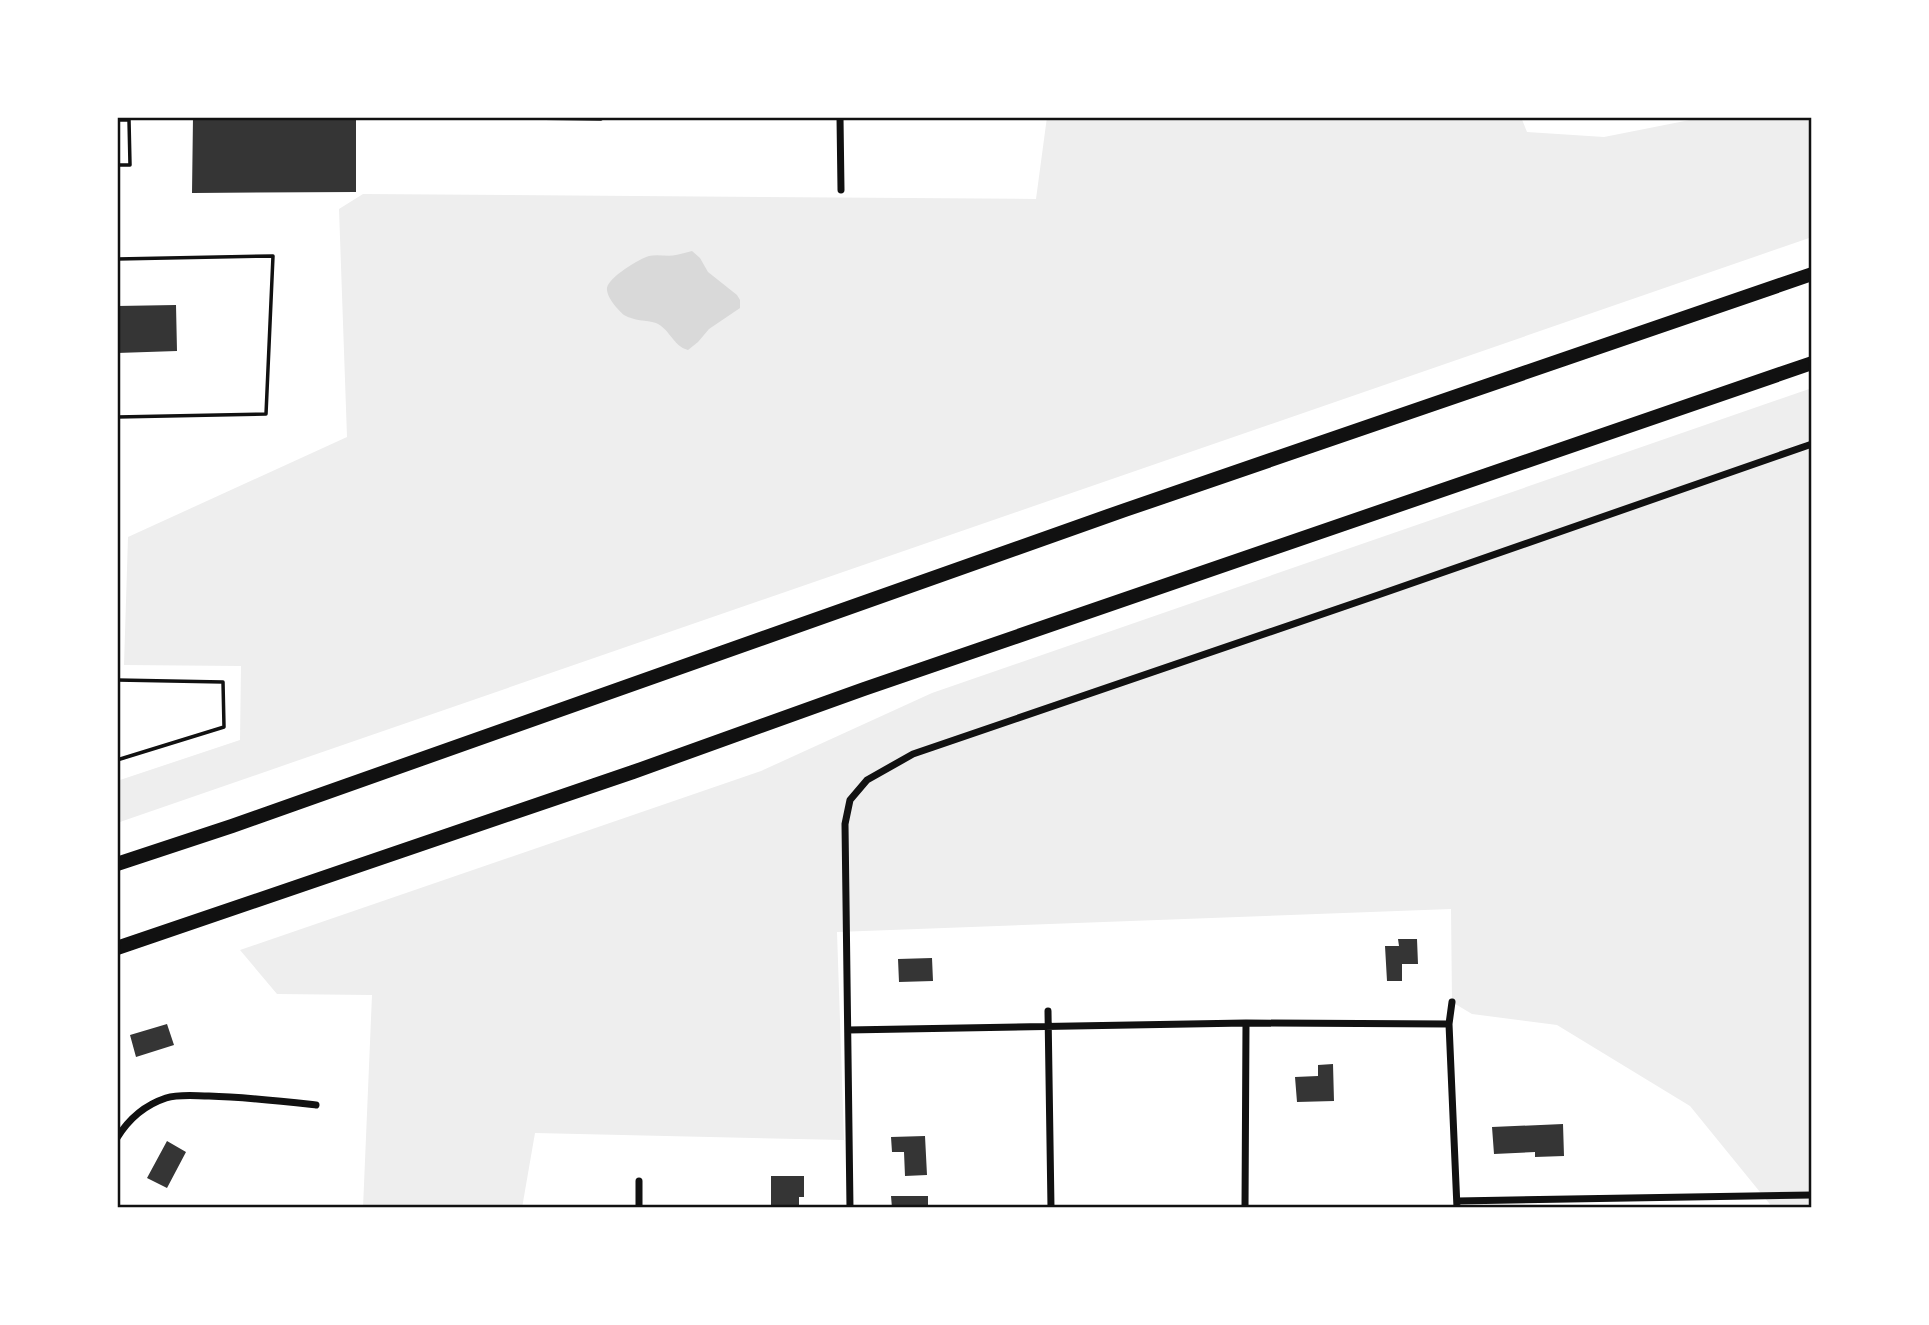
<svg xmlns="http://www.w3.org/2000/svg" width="1929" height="1325" viewBox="0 0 1929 1325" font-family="'Noto Serif',serif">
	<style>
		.green { fill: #eee }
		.water { fill: #d9d9d9 }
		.building { fill: #353535 }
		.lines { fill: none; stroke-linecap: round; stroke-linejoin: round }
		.service { stroke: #111; stroke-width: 3.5 }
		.minor { stroke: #111; stroke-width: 7 }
		.motorway { stroke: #111; stroke-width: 14 }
		.neatline { fill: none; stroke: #111; stroke-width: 2.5 }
	</style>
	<rect width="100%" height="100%" fill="#fff"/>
	<path class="green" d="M 1047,117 L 1521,117 L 1527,132 L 1604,137 L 1705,117 L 1812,117 L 1812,237 L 117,823 L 117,781 L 240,740 L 241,666 L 124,665 L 128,537 L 347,437 L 339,209 L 363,194 L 1036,199 Z
		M 1812,388 L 1812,1208 L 1773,1208 L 1690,1106 L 1557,1025 L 1472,1014 L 1452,1002 L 1451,909 L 837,932 L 844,1140 L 535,1133 L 522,1208 L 363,1208 L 372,995 L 277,994 L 240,950 L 761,771 L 932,693 Z"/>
	<path class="water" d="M 692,251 L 700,258 L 708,272 L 737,295 L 740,300 L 740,308 L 709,329 L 698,342 L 688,350 C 673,346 670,329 656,323 C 646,320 634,321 624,315 C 618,310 606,297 607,288 C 609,277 639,259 649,256 C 658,254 668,257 676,255 C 682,254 687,252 692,251 Z"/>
	<path class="building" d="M 193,117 L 356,119 L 356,192 L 192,193 Z
		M 176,305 L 177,351 L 117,353 L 117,306 Z
		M 1398,939 L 1417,939 L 1418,964 L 1402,964 L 1402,981 L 1387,981 L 1385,946 L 1399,946 Z
		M 932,958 L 933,981 L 899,982 L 898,959 Z
		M 167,1024 L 174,1045 L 136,1057 L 130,1035 Z
		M 1333,1064 L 1334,1101 L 1297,1102 L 1295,1077 L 1318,1076 L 1318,1065 Z
		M 1563,1124 L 1564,1156 L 1535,1157 L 1535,1152 L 1494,1154 L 1492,1127 Z
		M 925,1136 L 927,1175 L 905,1176 L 904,1152 L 892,1152 L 891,1137 Z
		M 167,1141 L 186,1152 L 167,1188 L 147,1178 Z
		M 771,1176 L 804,1176 L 804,1197 L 799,1197 L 799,1208 L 771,1208 Z
		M 891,1196 L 928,1196 L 928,1208 L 892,1208 Z"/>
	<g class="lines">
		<path class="service" d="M 452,117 L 601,119
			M 117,120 L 129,120 L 130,165 L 117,165
			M 117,259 L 273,256 L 266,414 L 117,417
			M 117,680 L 223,682 L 224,727 L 117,760"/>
		<path class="minor" d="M 840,117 L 841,190
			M 1452,1002 L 1449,1024 L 1457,1208
			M 1048,1011 L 1051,1208
			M 848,1030 L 1246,1023 L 1449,1024
			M 117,1138 C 128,1120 145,1105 166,1098 C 179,1094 195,1096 209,1096 C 245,1097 280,1101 316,1105
			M 639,1181 L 639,1208
			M 1457,1201 L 1812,1195
			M 850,1208 L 845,824 L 850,800 L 867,780 L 913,754 L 1378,595 L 1812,444
			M 1245,1208 L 1246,1023"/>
		<path class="motorway" d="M 117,864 L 232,826 L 1125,510 L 1812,274
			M 117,948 L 633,772 L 864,689 L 1812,363"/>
	</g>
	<rect width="1929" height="1325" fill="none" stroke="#ffffff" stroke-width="238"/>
	<rect x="119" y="119" width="1691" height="1087" class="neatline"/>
</svg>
